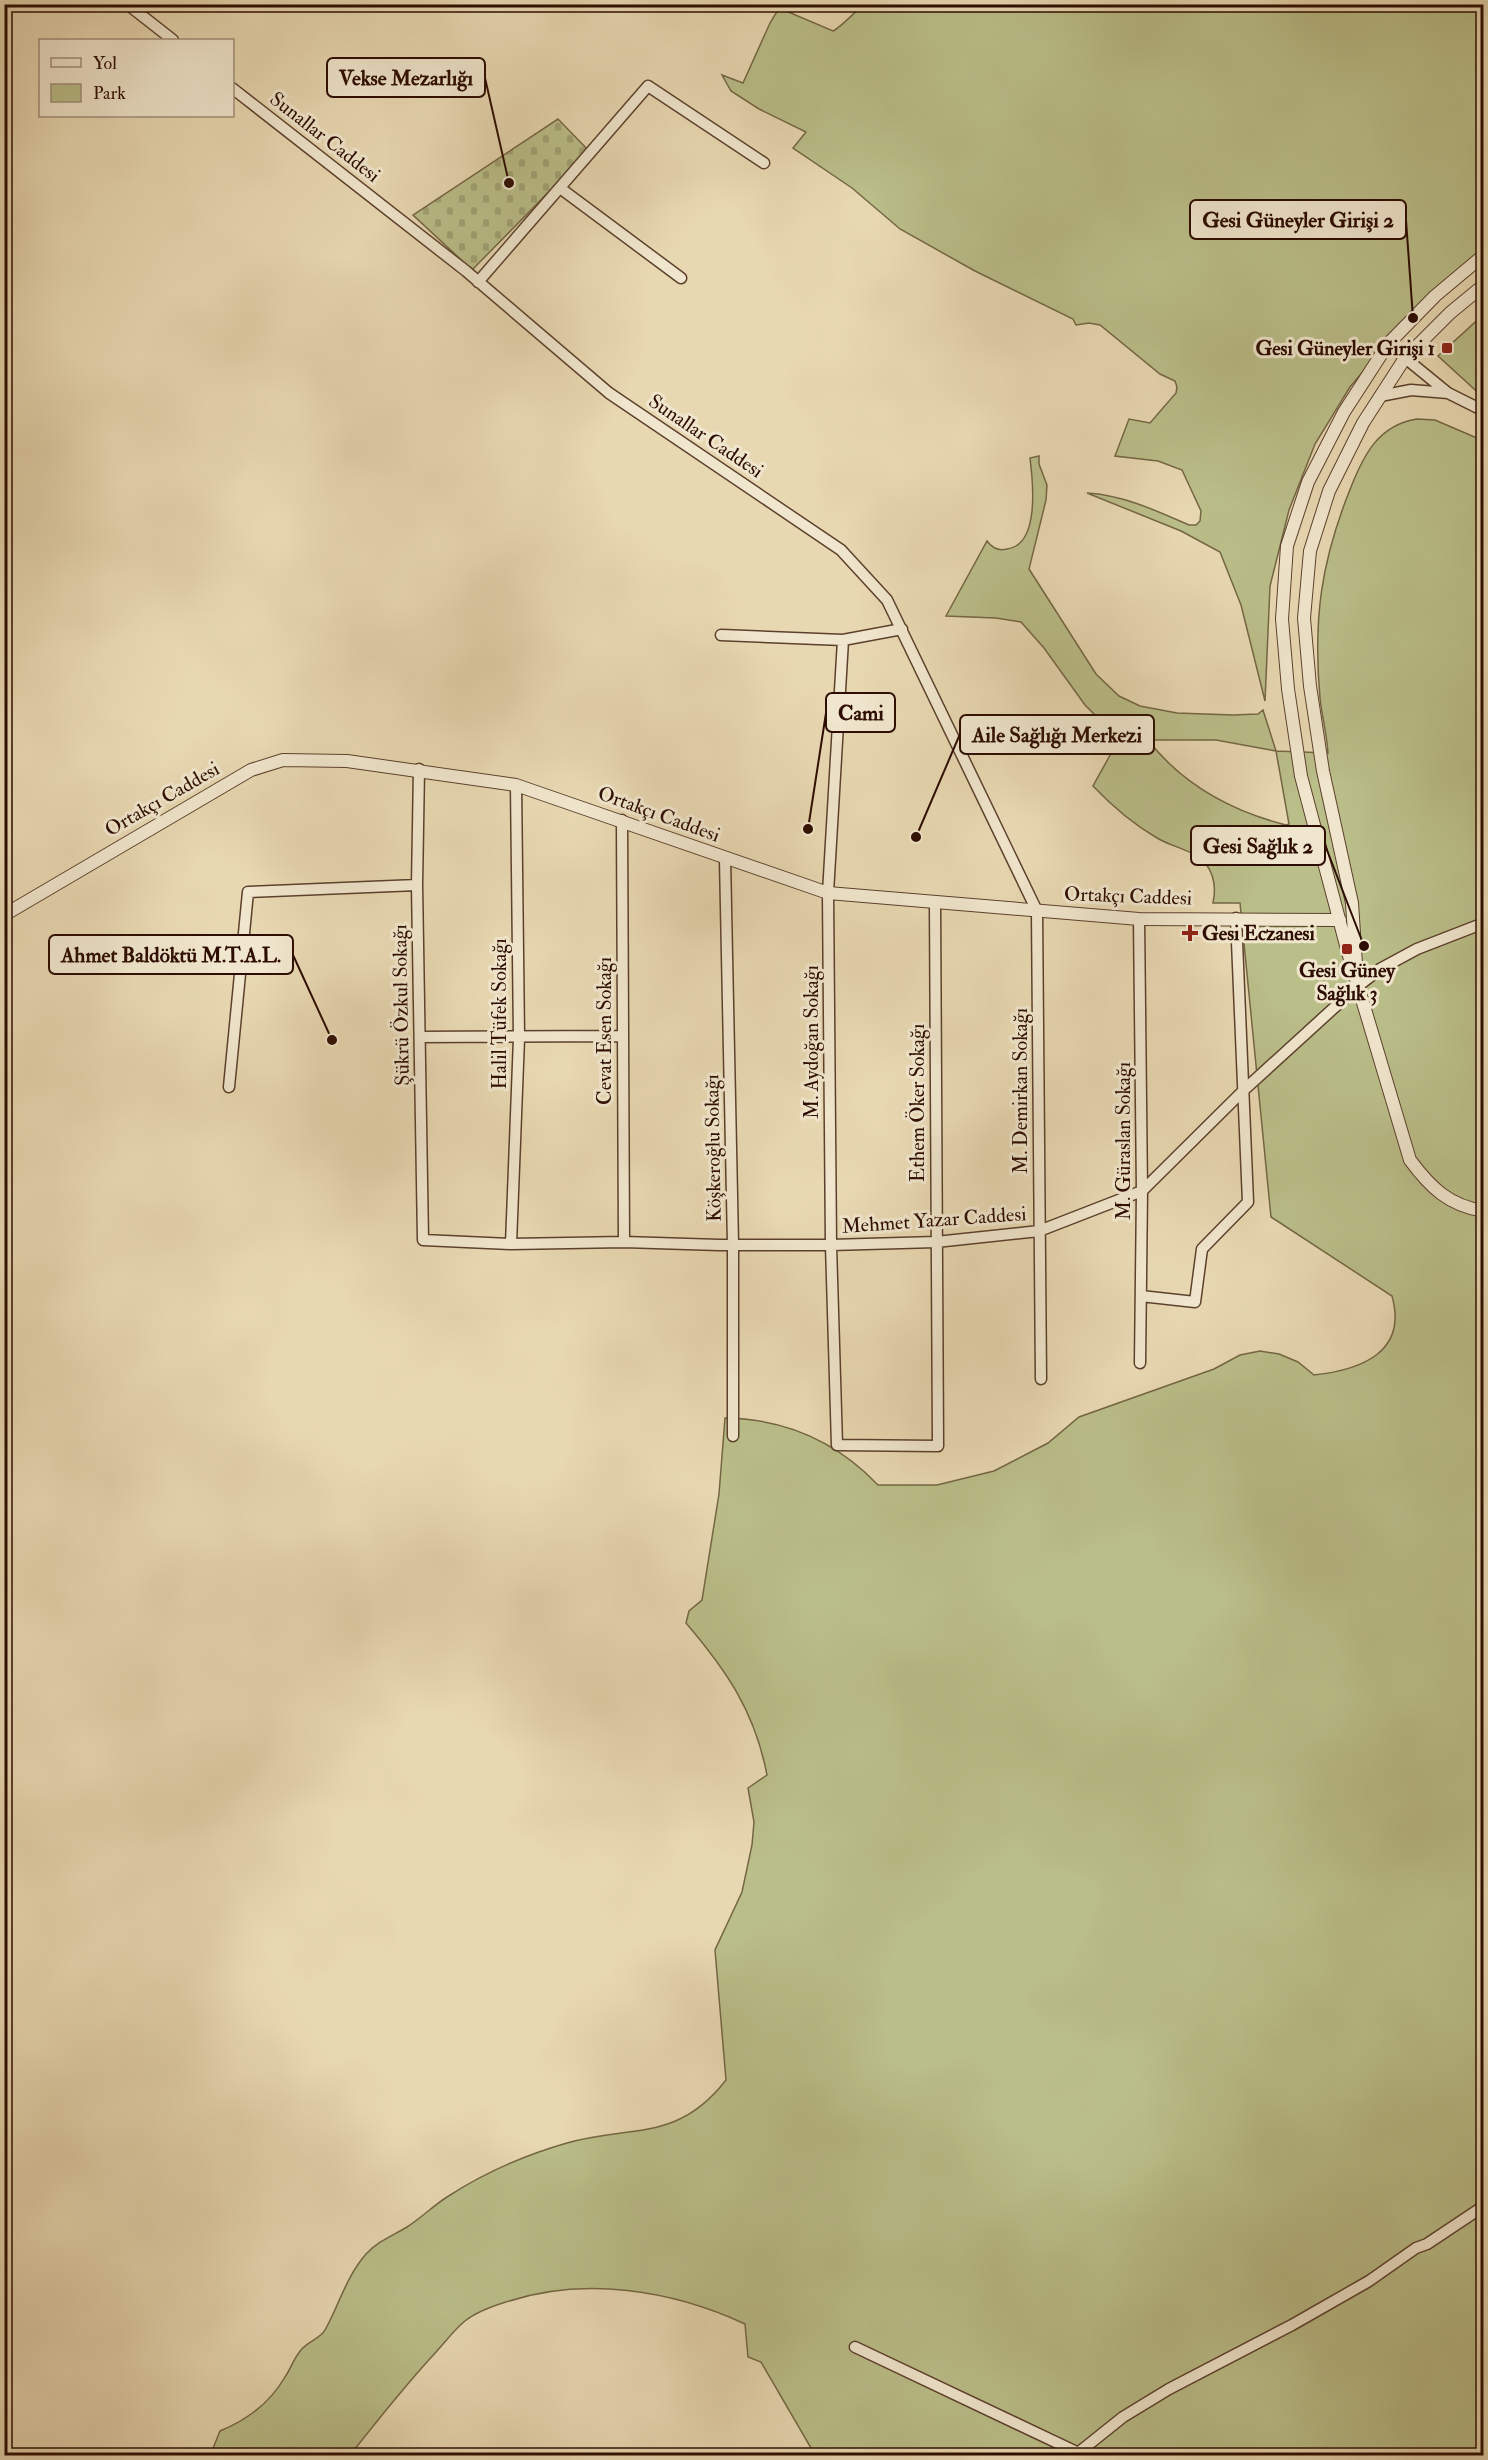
<svg xmlns="http://www.w3.org/2000/svg" width="1488" height="2460" viewBox="0 0 1488 2460" font-family="'IM FELL Double Pica',serif">
	<style>
		.green { fill: #babe89; stroke: #746644; stroke-width: 1.5; fill-rule: evenodd }
		.cemetery { fill: url(#cemetery-stones); stroke: #746644; stroke-width: 1.5 }
		.lines { fill: none; stroke-linecap: round; stroke-linejoin: round }
		.minor-casing { stroke: #5c402c; stroke-width: 13 }
		.tertiary-casing { stroke: #5c402c; stroke-width: 14 }
		.minor { stroke: #f0e6cd; stroke-width: 10 }
		.tertiary { stroke: #f0e6cd; stroke-width: 12 }
		.poi-dot { fill: #8f2418; stroke: #f0e6cd; stroke-width: 2 }
		.labels { text-anchor: middle; dominant-baseline: central; stroke-width: 6; stroke-linejoin: round; paint-order: stroke }
		.street-label { font-size: 20px; fill: #2d0d00; stroke: #f0e6cd }
		.poi-label { font-size: 20px; font-weight: bold; fill: #2d0d00; stroke: #f0e6cd; text-anchor: end }
		.leader { fill: none; stroke: #2d0d00; stroke-width: 2 }
		.callout-dot { fill: #2d0d00; stroke: #f0e6cd; stroke-width: 2 }
		.callout { fill: #f0e6cd; stroke: #2d0d00; stroke-width: 2 }
		.callout-label { font-size: 21px; text-anchor: middle; font-weight: bold; fill: #2d0d00 }
	</style>
	<defs>
		<pattern id="cemetery-stones" width="16" height="16" patternUnits="userSpaceOnUse" patternTransform="scale(1.5)"><rect width="16" height="16" fill="#babe89"/><path d="M2 7V4a2 2 0 0 1 4 0v3zM10 15v-3a2 2 0 0 1 4 0v3z" fill="#a0a274"/></pattern>
	</defs>
	<rect width="100%" height="100%" fill="#e8d8b2"/>
	<filter id="stains"><feTurbulence type="fractalNoise" baseFrequency=".00333" numOctaves="4"/><feColorMatrix values="0 0 0 0 .2 0 0 0 0 .09 0 0 0 0 .02 0 0 0 .5 -.17"/></filter>
	<radialGradient id="worn" r=".72"><stop offset=".6" stop-color="#630" stop-opacity="0"/><stop offset="1" stop-color="#630" stop-opacity=".3"/></radialGradient>
	<path class="green" d="M 864,4 L 1483,5 L 1483,251 L 1389,341 L 1350,387 L 1315,444 L 1289,510 L 1270,586 L 1265,701 L 1241,605 L 1220,552 L 1181,531 L 1087,493 C 1123,495 1157,511 1189,525 L 1196,525 L 1200,521 L 1201,511 L 1182,470 L 1158,461 L 1115,456 L 1129,419 L 1150,423 L 1176,393 L 1177,387 L 1175,381 L 1160,374 L 1100,325 L 1089,323 L 1076,325 L 1073,319 L 975,271 L 900,229 L 852,188 L 793,148 L 806,132 L 759,109 L 731,91 L 722,75 L 743,83 L 770,23 L 779,8 L 833,31 C 840,28 856,11 864,4 Z
		M 1483,315 L 1483,397 L 1438,356 Z
		M 1417,419 L 1435,420 L 1484,441 L 1483,2455 L 815,2455 L 761,2362 L 748,2357 L 745,2324 C 672,2290 584,2276 506,2302 C 493,2306 476,2312 465,2321 C 455,2329 446,2341 437,2351 C 406,2384 378,2420 350,2455 L 210,2456 L 220,2431 C 247,2420 270,2403 285,2377 C 291,2368 294,2358 301,2350 C 307,2342 321,2338 325,2330 C 339,2305 346,2277 366,2254 C 378,2241 392,2236 407,2227 C 421,2218 433,2206 447,2197 C 484,2173 525,2155 567,2143 C 632,2125 678,2142 726,2080 L 715,1950 L 742,1892 L 752,1845 L 754,1822 L 748,1788 L 767,1775 C 755,1712 727,1671 686,1623 L 689,1611 L 702,1600 L 719,1494 L 725,1418 C 786,1419 836,1441 878,1485 L 937,1485 L 994,1471 L 1048,1443 L 1079,1417 L 1214,1369 L 1240,1355 L 1260,1351 L 1279,1354 L 1298,1362 L 1314,1375 C 1360,1370 1408,1353 1392,1296 L 1271,1217 L 1240,903 L 1213,903 C 1216,889 1215,876 1206,864 C 1194,850 1172,847 1157,838 C 1133,824 1112,806 1093,786 L 1119,739 L 1085,705 L 1044,648 L 1021,622 L 996,618 L 946,616 L 987,541 C 992,548 999,551 1007,549 C 1040,545 1033,482 1030,458 L 1039,456 L 1039,464 L 1047,485 L 1046,500 L 1029,569 L 1096,674 L 1119,696 L 1140,706 L 1177,713 L 1233,715 L 1258,714 L 1263,710 L 1276,751 L 1328,753 C 1327,735 1322,717 1320,698 C 1313,619 1321,561 1351,487 C 1364,454 1379,425 1417,419 ZM 1148,740 L 1216,740 L 1276,751 L 1289,824 L 1286,825 C 1231,811 1183,785 1148,740 Z"/>
	<path class="cemetery" d="M 558,119 L 589,151 L 472,270 L 413,215 Z"/>
	<g class="lines">
		<g class="minor-casing">
			<path id="minor" d="M 127,4 L 173,40
				M 232,88 L 466,271 L 609,393 L 841,550 L 887,600 L 1037,911 L 1041,1379
				M 560,188 L 681,278
				M 478,282 L 648,86 L 764,163
				M 1388,344 L 1448,393 L 1484,411
				M 1380,396 L 1411,390 L 1448,393
				M 721,635 L 843,640 L 902,629
				M 843,640 L 828,893 L 831,1245 L 837,1445 L 938,1446 L 935,903
				M 419,769 L 417,885 L 423,1240 L 511,1244 L 624,1242 L 719,1245 L 831,1245 L 936,1242 L 1039,1231 L 1142,1191 L 1245,1089 L 1358,986 L 1380,969 L 1417,949 L 1484,923
				M 622,820 L 624,1242
				M 725,859 L 733,1244 L 733,1436
				M 1139,919 L 1142,1191 L 1140,1363
				M 420,1037 L 622,1036
				M 229,1087 L 248,892 L 417,885
				M 511,1244 L 519,1038 L 516,785
				M 1141,1296 L 1195,1302 L 1202,1249 L 1248,1202 L 1236,918
				M 855,2347 L 1083,2455
				M 1078,2453 L 1123,2417 L 1169,2389 L 1292,2325 L 1369,2281 L 1416,2248 L 1427,2244 L 1484,2206"/>
		</g>
		<g class="tertiary-casing">
			<path id="tertiary" d="M 1484,255 L 1435,296 L 1388,344 L 1344,412 L 1308,482 L 1287,546 L 1282,619 L 1288,689 L 1301,776 L 1347,949 L 1410,1160 C 1430,1187 1449,1206 1484,1211
				M 4,915 L 251,770 L 283,760 L 347,761 L 516,785 L 828,893 L 1139,919 L 1340,920
				M 1356,964 L 1352,903 L 1323,771 L 1310,686 L 1304,618 L 1310,551 L 1329,491 L 1363,423 L 1405,358 L 1450,313 L 1484,285"/>
		</g>
		<use href="#minor" class="minor"/>
		<use href="#tertiary" class="tertiary"/>
	</g>
	<g class="poi-dot">
		<rect x="1441" y="342" width="12" height="12" rx="3"/>
		<path d="M1187 924h6v6h6v6h-6v6h-6v-6h-6v-6h6z"/>
		<rect x="1341" y="943" width="12" height="12" rx="3"/>
	</g>
	<g class="labels">
		<g class="street-label">
			<text transform="translate(325 137) rotate(38)">Sunallar Caddesi</text>
			<text transform="translate(706 436) rotate(34)">Sunallar Caddesi</text>
			<text transform="translate(162 799) rotate(-30)">Ortakçı Caddesi</text>
			<text transform="translate(659 814) rotate(20)">Ortakçı Caddesi</text>
			<text transform="translate(1128 896) rotate(2)">Ortakçı Caddesi</text>
			<text transform="translate(401 1005) rotate(-91)">Şükrü Özkul Sokağı</text>
			<text transform="translate(499 1014) rotate(-90)">Halil Tüfek Sokağı</text>
			<text transform="translate(604 1031) rotate(-90)">Cevat Esen Sokağı</text>
			<text transform="translate(811 1042) rotate(-90)">M. Aydoğan Sokağı</text>
			<text transform="translate(1020 1091) rotate(-90)">M. Demirkan Sokağı</text>
			<text transform="translate(917 1103) rotate(-90)">Ethem Öker Sokağı</text>
			<text transform="translate(1123 1141) rotate(-90)">M. Güraslan Sokağı</text>
			<text transform="translate(713 1148) rotate(-91)">Köşkeroğlu Sokağı</text>
			<text transform="translate(934 1220) rotate(-4)">Mehmet Yazar Caddesi</text>
		</g>
		<g class="poi-label">
			<text x="1435" y="348">Gesi Güneyler Girişi 1</text>
			<text x="1202" y="933" text-anchor="start">Gesi Eczanesi</text>
			<text x="1347" y="970" text-anchor="middle">Gesi Güney<tspan x="1347" dy="23">Sağlık 3</tspan></text>
		</g>
	</g>
	<path class="leader" d="M509 183L485 78M1413 318L1406 220M808 829L826 713M916 837L960 734M1364 946L1325 845M332 1040L293 955"/>
	<g class="callout-dot">
		<circle cx="509" cy="183" r="6"/>
		<circle cx="1413" cy="318" r="6"/>
		<circle cx="808" cy="829" r="6"/>
		<circle cx="916" cy="837" r="6"/>
		<circle cx="1364" cy="946" r="6"/>
		<circle cx="332" cy="1040" r="6"/>
	</g>
	<g class="callout">
		<rect x="327" y="58" width="158" height="39" rx="6"/>
		<rect x="1190" y="200" width="216" height="39" rx="6"/>
		<rect x="826" y="693" width="69" height="39" rx="6"/>
		<rect x="960" y="715" width="194" height="39" rx="6"/>
		<rect x="1191" y="826" width="134" height="39" rx="6"/>
		<rect x="49" y="935" width="244" height="39" rx="6"/>
	</g>
	<g class="callout-label">
		<text x="406" y="85">Vekse Mezarlığı</text>
		<text x="1298" y="227">Gesi Güneyler Girişi 2</text>
		<text x="861" y="720">Cami</text>
		<text x="1057" y="742">Aile Sağlığı Merkezi</text>
		<text x="1258" y="853">Gesi Sağlık 2</text>
		<text x="171" y="962">Ahmet Baldöktü M.T.A.L.</text>
	</g>
	<rect width="1488" height="2460" fill="none" stroke="#e8d8b2" stroke-width="24"/>
	<rect x="6" y="6" width="1476" height="2448" fill="none" stroke="#2d0d00" stroke-width="3"/>
	<rect x="12" y="12" width="1464" height="2436" fill="none" stroke="#2d0d00" stroke-width="1.5"/>
	<rect x="39" y="39" width="195" height="78" fill="#f0e6cd" stroke="#a28f7b" stroke-width="1.5"/>
	<rect x="51" y="58" width="30" height="9" fill="#f0e6cd" stroke="#a28f7b" stroke-width="1.5"/>
	<text x="93" y="69" font-size="18" fill="#2d0d00">Yol</text>
	<rect x="51" y="84" width="30" height="18" fill="#babe89" stroke="#a28f7b" stroke-width="1.5"/>
	<text x="93" y="99" font-size="18" fill="#2d0d00">Park</text>
	<rect width="100%" height="100%" filter="url(#stains)"/>
	<rect width="100%" height="100%" fill="url(#worn)"/>
</svg>
